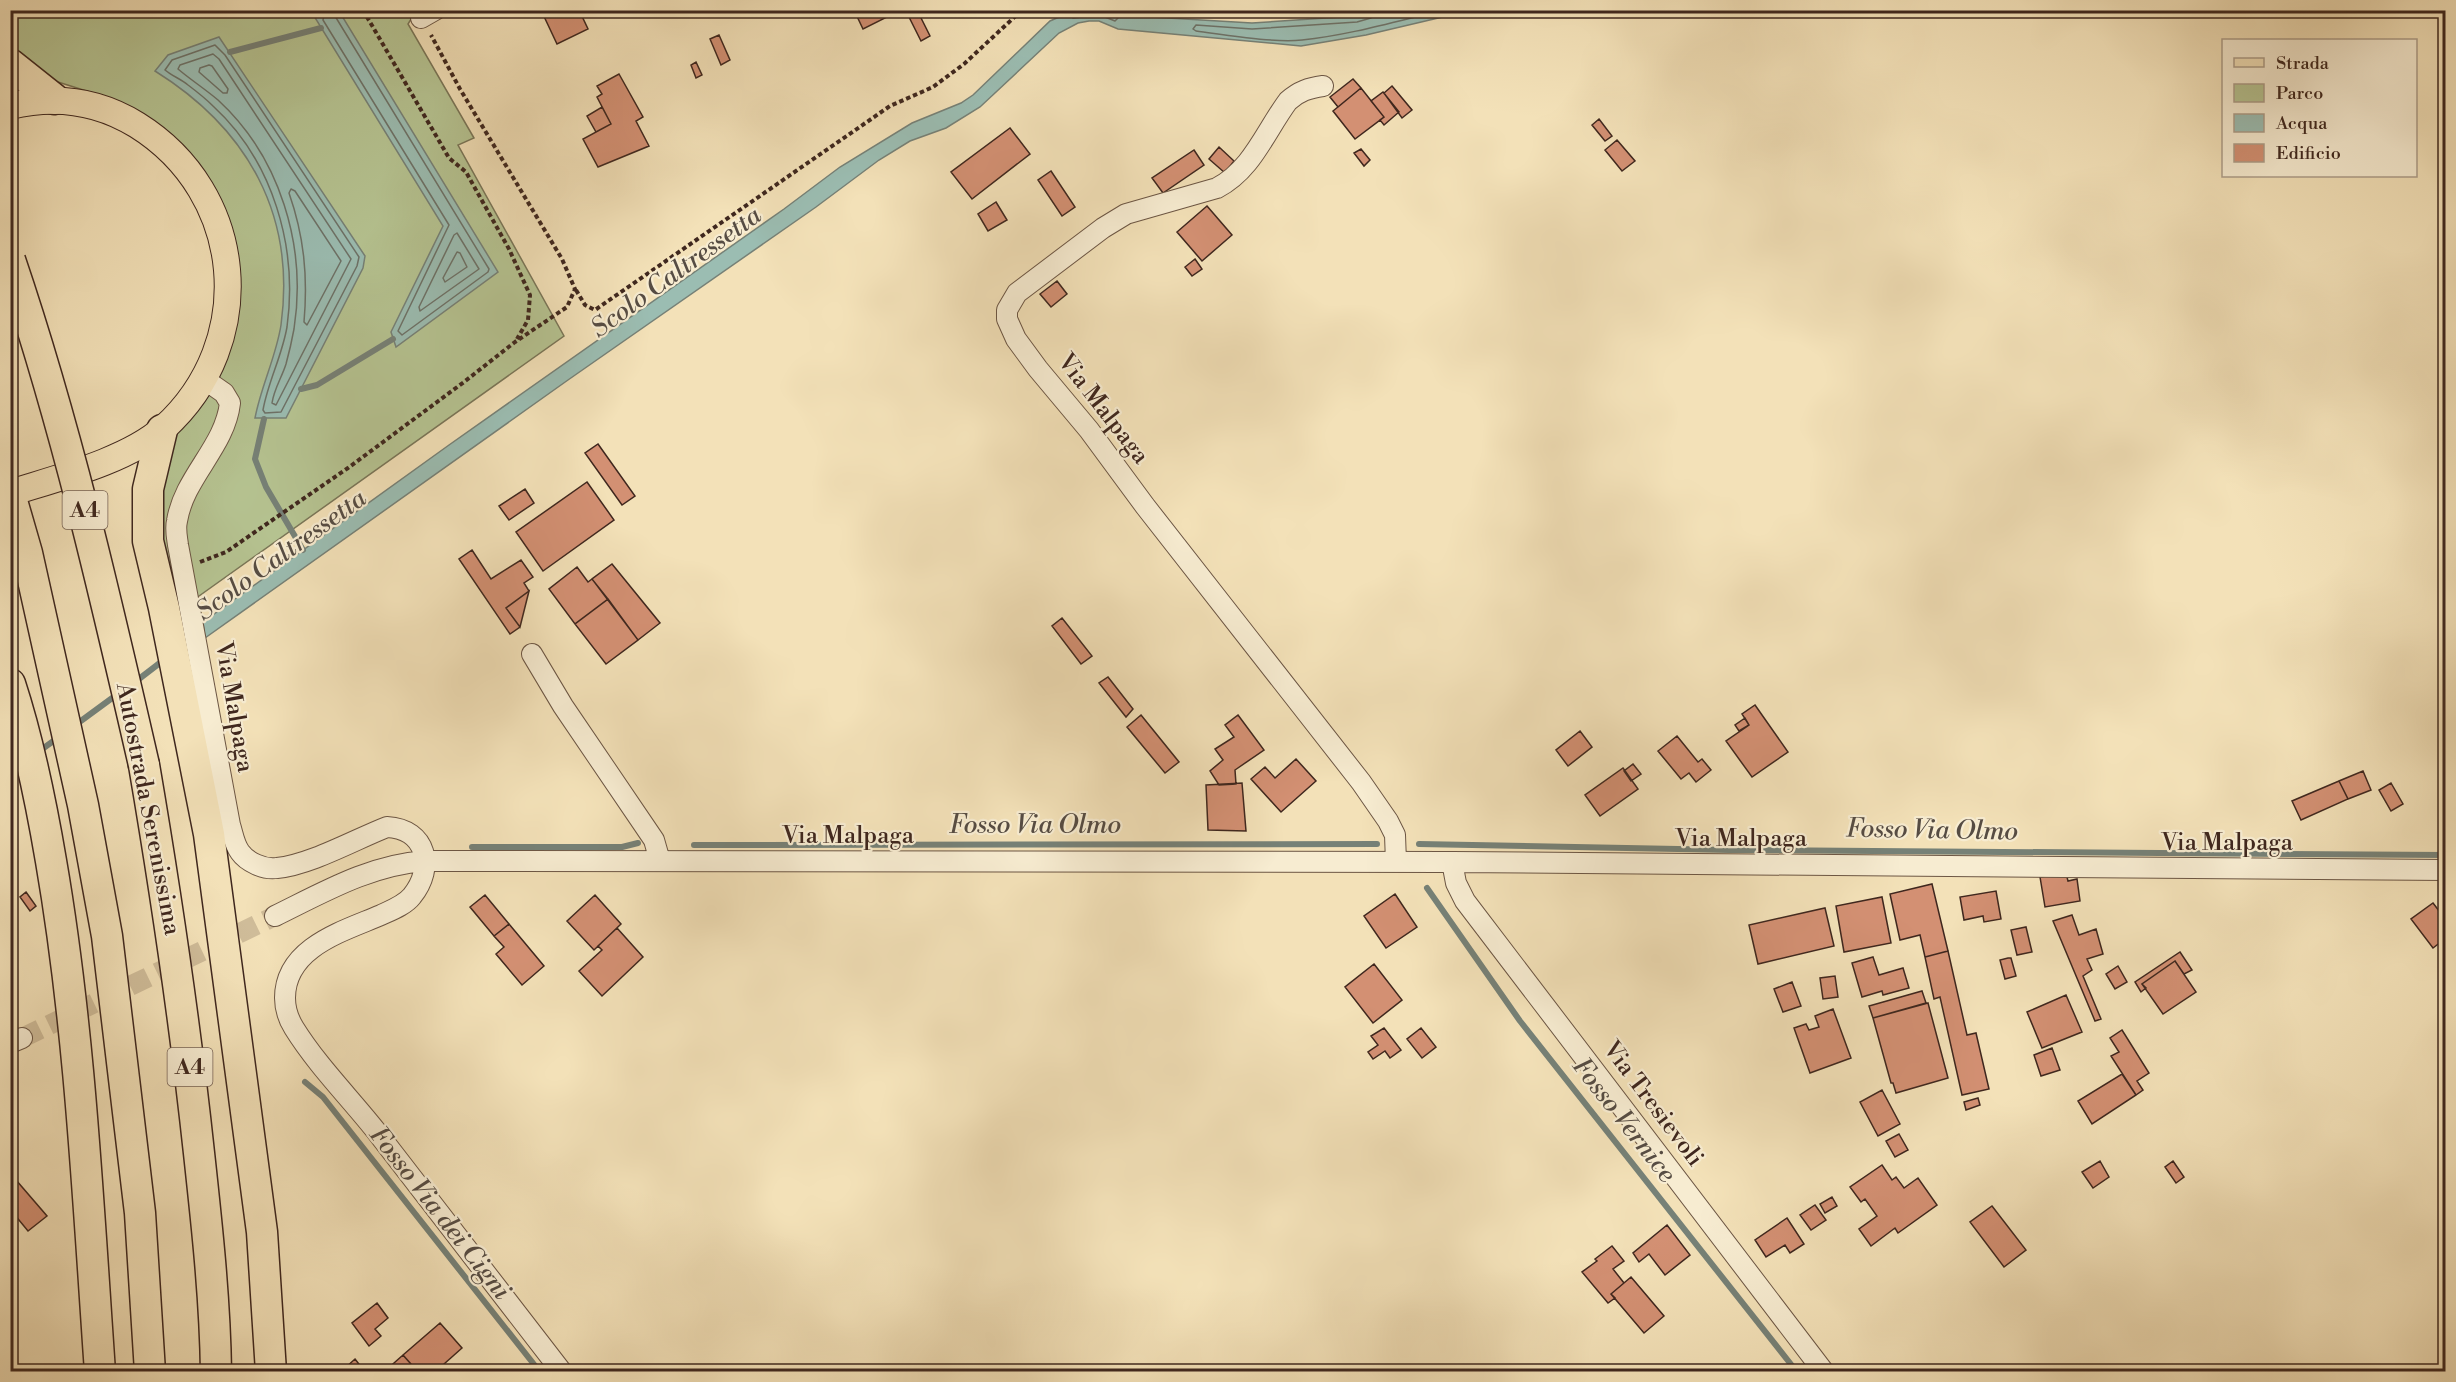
<svg xmlns="http://www.w3.org/2000/svg" width="2456" height="1382" viewBox="0 0 2456 1382" font-family="'Libre Bodoni',serif">
	<style>
		.green { fill: #b6c492; stroke: #7a7658; stroke-width: 1.5 }
		.water { fill: #9bbdb2; stroke: #768177; stroke-width: 1.5 }
		.lines { fill: none; stroke-linecap: round; stroke-linejoin: round }
		.shore { stroke: #6d7268; stroke-width: 1.5 }
		.stream { stroke: #768177; stroke-width: 6 }
		.building { fill: #d39073; stroke: #3f271e; stroke-width: 1.5 }
		.minor-tunnel { stroke: #cfbc99; stroke-width: 20; stroke-dasharray: 20 10; stroke-linecap: butt }
		.minor-casing { stroke: #6c5644; stroke-width: 22 }
		.major-casing { stroke: #3f271e; stroke-width: 28 }
		.highway-casing { stroke: #3f271e; stroke-width: 33 }
		.path { stroke: #3f271e; stroke-width: 4; stroke-dasharray: 4.5 3; stroke-linecap: butt }
		.minor { stroke: #f7ecd1; stroke-width: 20 }
		.major { stroke: #f3e1b8; stroke-width: 26 }
		.highway { stroke: #f3e1b8; stroke-width: 30 }
		.highway-bridge-casing { stroke: #3f271e; stroke-width: 33; stroke-linecap: butt }
		.highway-bridge { stroke: #f3e1b8; stroke-width: 30 }
		.labels { text-anchor: middle; dominant-baseline: central; stroke-width: 4.5; stroke-linejoin: round; paint-order: stroke }
		.shield { fill: #f7ecd1; stroke: #766254; stroke-width: 1.5 }
		.shield-label { font-size: 22px; font-weight: bold; fill: #3f271e }
		.street-label { font-size: 24px; fill: #3f271e; stroke: #f7ecd1 }
		.water-label { font-size: 26px; font-style: italic; fill: #564c43; stroke: #f7ecd1 }
	</style>
	<rect width="100%" height="100%" fill="#f3e1b8"/>
	<filter id="stains"><feTurbulence type="fractalNoise" baseFrequency=".00333" numOctaves="4"/><feColorMatrix values="0 0 0 0 .2 0 0 0 0 .09 0 0 0 0 .02 0 0 0 .5 -.17"/></filter>
	<radialGradient id="worn" r=".72"><stop offset=".6" stop-color="#630" stop-opacity="0"/><stop offset="1" stop-color="#630" stop-opacity=".3"/></radialGradient>
	<path class="green" d="M 10,11 L 416,11 L 408,24 L 474,138 L 458,145 L 564,336 L 164,621 L 152,500 L 234,265 L 152,121 L 115,100 L 58,82 L 24,67 L 11,57 Z"/>
	<path class="water" d="M 1109,10 L 1134,16 L 1252,23 L 1356,16 L 1380,10 L 1492,11 L 1451,15 L 1366,35 L 1301,46 L 1118,29 L 1099,21 L 1089,21 L 1078,23 L 1059,33 L 980,107 L 946,128 L 910,141 L 879,160 L 816,207 L 568,380 L 205,638 L 203,622 L 449,445 L 784,209 L 840,167 L 912,123 L 961,103 L 973,95 L 1050,21 L 1073,11 Z
		M 322,11 L 339,11 L 498,272 L 396,347 L 391,332 L 443,226 L 314,16 Z
		M 219,37 L 365,256 L 363,268 L 286,418 L 255,418 C 261,386 276,357 281,325 C 296,215 248,129 155,71 L 168,55 Z"/>
	<g class="lines">
		<path class="shore" d="M 325,10 L 323,20 L 449,225 L 398,331 L 402,335 L 488,272 L 489,269 L 335,16 L 334,10
			M 1071,10 L 1073,18 L 1100,15 L 1115,21 L 1118,18 L 1116,10
			M 1374,10 L 1371,18 L 1357,22 L 1252,29 L 1196,25 L 1193,29 L 1196,31 C 1227,35 1273,43 1302,40 C 1350,35 1397,21 1444,10
			M 215,45 L 225,55 L 359,257 L 357,266 L 281,412 L 265,413 L 263,410 C 268,382 282,356 287,327 C 298,247 273,161 213,106 C 205,98 196,91 188,85 C 181,79 172,76 165,70 L 172,60 Z
			M 213,54 L 219,59 L 351,259 L 276,405 L 272,403 C 274,389 282,377 286,364 C 289,353 292,340 294,329 C 307,246 280,157 218,100 C 205,89 191,80 178,69 L 180,65 Z
			M 209,65 L 212,66 L 228,89 L 227,93 L 223,93 L 199,72 L 200,68 Z
			M 291,189 L 295,191 L 341,261 L 307,325 L 304,322 C 308,276 304,236 289,193 Z
			M 457,233 L 479,269 L 420,311 L 419,307 L 454,235 Z
			M 457,252 L 460,253 L 467,267 L 445,282 L 443,278 Z"/>
		<path class="stream" d="M 230,52 L 321,28
			M 301,389 L 317,385 L 393,339
			M 264,419 L 255,459 L 266,487 L 303,550
			M 135,682 L 165,659
			M 74,726 L 119,693
			M 38,752 L 59,737
			M 10,772 L 22,764
			M 1419,844 L 1729,850 L 2446,855
			M 694,845 L 1377,844
			M 472,847 L 622,847 L 638,843
			M 1427,888 L 1520,1021 L 1797,1372
			M 305,1082 L 323,1097 L 540,1372"/>
	</g>
	<path class="building" d="M 541,10 L 579,10 L 588,29 L 557,44 Z
		M 854,10 L 888,10 L 891,15 L 863,29 Z
		M 912,10 L 917,10 L 930,36 L 921,41 L 907,13 Z
		M 719,35 L 730,60 L 721,65 L 710,39 Z
		M 696,62 L 702,75 L 696,78 L 691,65 Z
		M 619,74 L 643,117 L 636,121 L 649,146 L 598,167 L 583,139 L 611,124 L 597,97 L 602,94 L 597,86 Z
		M 1353,79 L 1361,88 L 1338,107 L 1330,97 Z
		M 1392,86 L 1412,110 L 1402,118 L 1384,93 Z
		M 1361,88 L 1384,117 L 1355,139 L 1333,111 Z
		M 1383,92 L 1399,112 L 1384,125 L 1380,120 L 1384,117 L 1371,101 Z
		M 602,107 L 611,124 L 596,132 L 587,116 Z
		M 1599,119 L 1612,136 L 1605,141 L 1592,125 Z
		M 1010,128 L 1030,154 L 972,199 L 951,172 Z
		M 1617,140 L 1635,161 L 1622,171 L 1605,150 Z
		M 1219,147 L 1234,161 L 1225,173 L 1209,159 Z
		M 1361,149 L 1370,160 L 1364,166 L 1354,153 Z
		M 1194,150 L 1204,165 L 1163,193 L 1152,178 Z
		M 1051,171 L 1075,207 L 1062,216 L 1038,180 Z
		M 996,202 L 1007,220 L 988,231 L 978,214 Z
		M 1207,206 L 1232,235 L 1202,261 L 1177,232 Z
		M 1195,259 L 1202,269 L 1192,276 L 1185,267 Z
		M 1057,281 L 1067,294 L 1051,307 L 1040,294 Z
		M 598,444 L 635,496 L 622,505 L 585,453 Z
		M 587,482 L 614,520 L 543,571 L 516,532 Z
		M 525,489 L 534,503 L 509,520 L 499,506 Z
		M 472,550 L 491,579 L 521,560 L 533,577 L 524,583 L 529,591 L 506,608 L 520,627 L 510,634 L 459,559 Z
		M 612,564 L 660,623 L 638,640 L 592,579 Z
		M 577,567 L 588,582 L 592,579 L 608,599 L 575,624 L 549,589 Z
		M 529,591 L 520,627 L 506,608 Z
		M 608,599 L 638,640 L 606,664 L 575,624 Z
		M 1062,618 L 1092,656 L 1081,664 L 1052,626 Z
		M 1108,677 L 1133,709 L 1126,717 L 1099,683 Z
		M 1755,705 L 1788,752 L 1752,777 L 1726,741 L 1749,725 L 1742,714 Z
		M 1141,715 L 1179,762 L 1165,773 L 1127,727 Z
		M 1238,715 L 1264,750 L 1235,770 L 1236,784 L 1219,785 L 1210,771 L 1223,760 L 1215,749 L 1234,737 L 1225,725 Z
		M 1745,718 L 1749,725 L 1739,731 L 1735,725 Z
		M 1580,731 L 1592,747 L 1568,766 L 1556,750 Z
		M 1677,736 L 1698,762 L 1702,759 L 1711,770 L 1696,782 L 1689,773 L 1681,779 L 1658,751 Z
		M 1296,759 L 1316,781 L 1281,812 L 1251,779 L 1265,767 L 1275,778 Z
		M 1633,764 L 1641,774 L 1631,781 L 1624,771 Z
		M 1623,768 L 1638,789 L 1600,816 L 1585,795 Z
		M 2363,771 L 2371,790 L 2348,799 L 2339,781 Z
		M 2339,781 L 2348,799 L 2301,820 L 2292,801 Z
		M 1242,783 L 1246,831 L 1208,830 L 1206,785 Z
		M 2391,783 L 2403,804 L 2391,811 L 2379,790 Z
		M 2066,873 L 2068,881 L 2077,879 L 2080,901 L 2045,907 L 2040,877 Z
		M 1932,884 L 1948,951 L 1925,957 L 1920,935 L 1900,940 L 1890,894 Z
		M 1996,891 L 2001,919 L 1984,922 L 1983,916 L 1964,920 L 1960,897 Z
		M 26,892 L 36,906 L 30,911 L 20,897 Z
		M 1395,894 L 1417,927 L 1386,948 L 1364,916 Z
		M 485,895 L 509,924 L 494,936 L 470,907 Z
		M 595,895 L 621,924 L 594,950 L 567,921 Z
		M 1882,897 L 1891,943 L 1844,952 L 1836,906 Z
		M 2433,903 L 2446,920 L 2446,938 L 2433,948 L 2411,919 Z
		M 1825,908 L 1834,946 L 1758,964 L 1749,925 Z
		M 2072,915 L 2079,935 L 2096,929 L 2103,954 L 2087,959 L 2092,970 L 2083,976 L 2101,1019 L 2095,1021 L 2053,921 Z
		M 509,924 L 544,966 L 522,985 L 496,954 L 504,947 L 494,936 Z
		M 2026,927 L 2032,952 L 2017,955 L 2011,930 Z
		M 617,928 L 643,957 L 602,996 L 579,971 L 602,950 L 598,946 Z
		M 1948,951 L 1967,1035 L 1976,1033 L 1989,1089 L 1962,1095 L 1940,997 L 1934,999 L 1925,957 Z
		M 2180,952 L 2192,970 L 2184,974 L 2175,961 L 2142,984 L 2146,988 L 2141,992 L 2135,982 Z
		M 1873,957 L 1879,975 L 1903,968 L 1909,988 L 1883,995 L 1882,991 L 1862,997 L 1852,963 Z
		M 2008,958 L 2011,958 L 2016,976 L 2005,979 L 2000,960 Z
		M 2175,961 L 2196,992 L 2163,1014 L 2142,984 Z
		M 1374,964 L 1402,1000 L 1373,1023 L 1345,987 Z
		M 2118,966 L 2127,982 L 2115,989 L 2106,974 Z
		M 1835,976 L 1838,997 L 1823,999 L 1820,978 Z
		M 1792,982 L 1801,1006 L 1783,1012 L 1774,989 Z
		M 1922,991 L 1926,1003 L 1873,1018 L 1869,1006 Z
		M 2066,995 L 2082,1032 L 2042,1048 L 2027,1012 Z
		M 1928,1003 L 1948,1078 L 1896,1093 L 1893,1083 L 1891,1083 L 1873,1018 Z
		M 1833,1009 L 1851,1058 L 1810,1073 L 1794,1028 L 1806,1024 L 1809,1030 L 1819,1027 L 1815,1016 Z
		M 1384,1028 L 1401,1050 L 1390,1058 L 1385,1051 L 1373,1059 L 1368,1052 L 1378,1045 L 1371,1036 Z
		M 1421,1028 L 1436,1047 L 1422,1058 L 1407,1039 Z
		M 2122,1030 L 2149,1073 L 2137,1081 L 2143,1090 L 2136,1095 L 2111,1056 L 2119,1052 L 2110,1038 Z
		M 2052,1048 L 2060,1070 L 2041,1076 L 2034,1055 Z
		M 2122,1074 L 2136,1095 L 2092,1124 L 2078,1101 Z
		M 1882,1090 L 1900,1124 L 1878,1136 L 1860,1102 Z
		M 1978,1098 L 1980,1105 L 1966,1110 L 1964,1102 Z
		M 1899,1134 L 1908,1150 L 1895,1157 L 1886,1141 Z
		M 2100,1161 L 2109,1177 L 2093,1188 L 2082,1172 Z
		M 2173,1161 L 2184,1177 L 2176,1183 L 2165,1167 Z
		M 1882,1165 L 1892,1180 L 1896,1177 L 1904,1188 L 1918,1178 L 1937,1205 L 1898,1233 L 1895,1228 L 1871,1246 L 1859,1229 L 1877,1216 L 1865,1199 L 1861,1202 L 1850,1187 Z
		M 10,1173 L 47,1216 L 28,1231 L 14,1214 L 10,1216 Z
		M 1832,1197 L 1837,1206 L 1825,1213 L 1820,1204 Z
		M 1815,1205 L 1826,1220 L 1811,1230 L 1800,1215 Z
		M 1992,1206 L 2026,1250 L 2004,1267 L 1970,1222 Z
		M 1787,1218 L 1804,1244 L 1790,1253 L 1785,1245 L 1766,1257 L 1755,1240 Z
		M 1667,1225 L 1690,1255 L 1665,1275 L 1649,1254 L 1639,1262 L 1633,1253 Z
		M 1612,1246 L 1624,1261 L 1613,1269 L 1624,1283 L 1611,1294 L 1615,1298 L 1608,1303 L 1582,1272 L 1597,1261 L 1595,1259 Z
		M 1631,1277 L 1664,1316 L 1644,1333 L 1611,1294 Z
		M 377,1303 L 388,1318 L 375,1329 L 381,1336 L 369,1346 L 352,1323 Z
		M 440,1323 L 462,1348 L 435,1372 L 418,1372 L 403,1355 Z
		M 403,1355 L 418,1372 L 385,1371 Z
		M 355,1359 L 365,1372 L 348,1372 L 345,1368 Z"/>
	<g class="lines">
		<path class="minor-tunnel" d="M 22,1038 L 275,916"/>
		<g class="minor-casing">
			<path id="minor" d="M 421,18 L 435,10
				M 1323,86 C 1309,88 1299,91 1288,101 C 1265,132 1252,170 1217,188 L 1126,214 L 1103,228 L 1017,293 L 1007,310 L 1007,319 L 1016,339 L 1038,369 L 1089,430 L 1145,506 L 1361,782 L 1388,821 L 1395,835 L 1396,862
				M 204,379 L 224,393 L 230,403 C 225,447 184,477 177,521 C 175,529 177,537 178,545 L 230,825 C 233,834 234,844 240,852 C 247,862 264,870 277,868 C 310,865 356,839 387,827 C 427,829 435,868 412,896 C 405,905 392,910 381,915 C 344,931 285,947 285,998 C 285,1008 289,1020 294,1028 C 317,1065 349,1097 376,1131 C 438,1211 500,1291 562,1372
				M 532,654 L 563,706 L 654,840 L 660,861
				M 1452,862 L 1456,883 L 1465,901 L 1824,1372
				M 275,916 C 324,892 370,865 425,861 L 1452,862 L 2446,870
				M 10,1043 L 22,1038"/>
		</g>
		<g class="major-casing">
			<path id="major" d="M 10,106 C 55,95 98,101 137,125 C 246,193 259,342 164,428 C 127,461 57,478 10,493"/>
		</g>
		<g class="highway-casing">
			<path id="highway" d="M 10,64 L 54,99
				M 162,430 L 148,489 L 148,541 L 164,608 L 209,834 L 262,1232 L 271,1372
				M 10,494 L 27,553 L 83,805 L 107,936 L 140,1213 L 150,1372
				M 10,684 C 29,742 41,802 51,861 C 80,1029 88,1201 100,1372
				M 144,765 C 166,894 185,1023 199,1153 C 207,1226 215,1299 216,1372"/>
		</g>
		<path class="path" d="M 363,10 L 449,158 L 466,172 L 509,249 L 530,295 L 528,320 L 517,339
			M 576,290 L 585,305 L 595,310 L 890,106 L 933,87 L 964,64 L 1022,10
			M 200,562 L 226,552 L 348,468 L 464,382 L 515,342 L 567,307 L 575,289 L 562,259 L 460,89 L 431,35"/>
		<use href="#minor" class="minor"/>
		<use href="#major" class="major"/>
		<use href="#highway" class="highway"/>
		<g class="highway-bridge-casing">
			<path id="highway-bridge" d="M 10,260 C 66,425 105,595 144,765"/>
		</g>
		<use href="#highway-bridge" class="highway-bridge"/>
	</g>
	<g class="labels">
		<g class="shield">
			<rect x="62.5" y="491" width="45" height="38" rx="4.5"/>
			<rect x="167.5" y="1048" width="45" height="38" rx="4.5"/>
		</g>
		<g class="shield-label">
			<text x="85" y="510">A4</text>
			<text x="190" y="1067">A4</text>
		</g>
		<g class="street-label">
			<text transform="translate(1103 409) rotate(52)">Via Malpaga</text>
			<text transform="translate(234 707) rotate(80)">Via Malpaga</text>
			<text transform="translate(148 809) rotate(79)">Autostrada Serenissima</text>
			<text x="848" y="836">Via Malpaga</text>
			<text x="1741" y="839">Via Malpaga</text>
			<text x="2227" y="843">Via Malpaga</text>
			<text transform="translate(1653 1104) rotate(53)">Via Tresievoli</text>
		</g>
		<g class="water-label">
			<text transform="translate(676 272) rotate(-36)">Scolo Caltressetta</text>
			<text transform="translate(281 555) rotate(-36)">Scolo Caltressetta</text>
			<text x="1035" y="825">Fosso Via Olmo</text>
			<text transform="translate(1932 830) rotate(1)">Fosso Via Olmo</text>
			<text transform="translate(1624 1120) rotate(52)">Fosso Vernice</text>
			<text transform="translate(440 1213) rotate(52)">Fosso Via dei Cigni</text>
		</g>
	</g>
	<rect width="2456" height="1382" fill="none" stroke="#f3e1b8" stroke-width="36"/>
	<rect x="12" y="12" width="2432" height="1358" fill="none" stroke="#3f271e" stroke-width="3"/>
	<rect x="18" y="18" width="2420" height="1346" fill="none" stroke="#3f271e" stroke-width="1.5"/>
	<rect x="2222" y="39" width="195" height="138" fill="#f7ecd1" stroke="#ad9d89" stroke-width="1.5"/>
	<rect x="2234" y="58" width="30" height="9" fill="#f3e1b8" stroke="#ad9d89" stroke-width="1.5"/>
	<text x="2276" y="69" font-size="18" fill="#3f271e">Strada</text>
	<rect x="2234" y="84" width="30" height="18" fill="#b6c492" stroke="#ad9d89" stroke-width="1.5"/>
	<text x="2276" y="99" font-size="18" fill="#3f271e">Parco</text>
	<rect x="2234" y="114" width="30" height="18" fill="#9bbdb2" stroke="#ad9d89" stroke-width="1.5"/>
	<text x="2276" y="129" font-size="18" fill="#3f271e">Acqua</text>
	<rect x="2234" y="144" width="30" height="18" fill="#d39073" stroke="#ad9d89" stroke-width="1.5"/>
	<text x="2276" y="159" font-size="18" fill="#3f271e">Edificio</text>
	<rect width="100%" height="100%" filter="url(#stains)"/>
	<rect width="100%" height="100%" fill="url(#worn)"/>
</svg>
